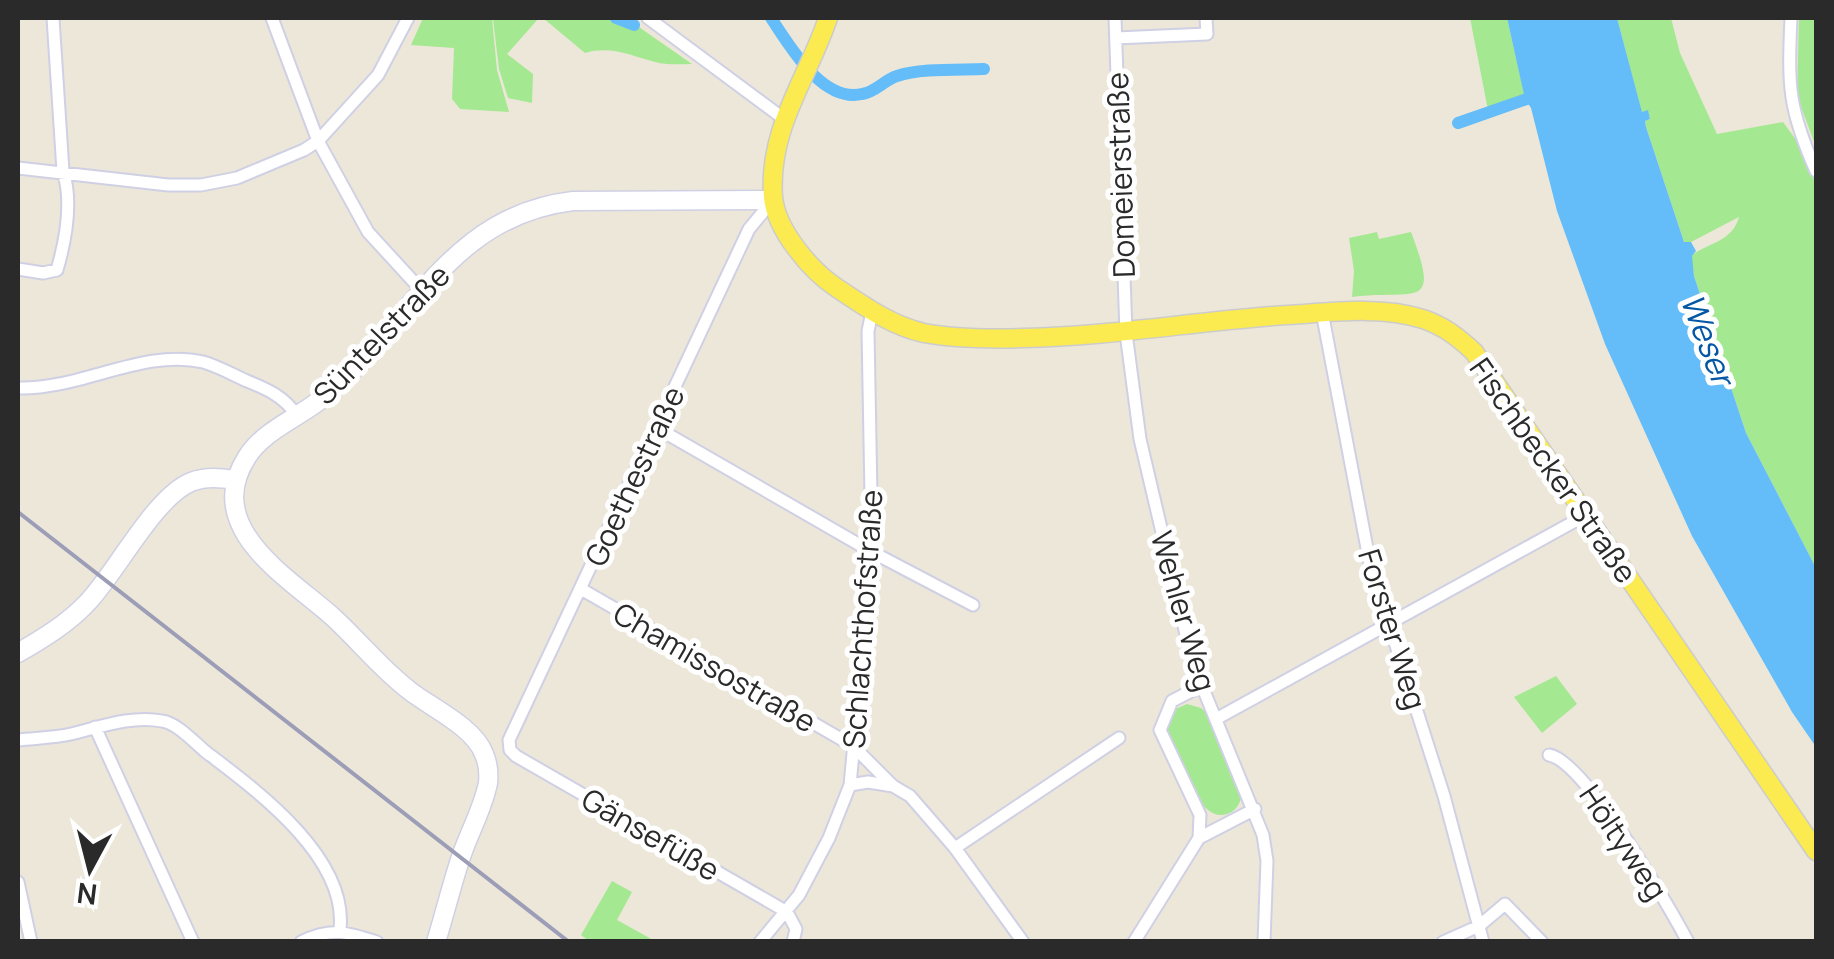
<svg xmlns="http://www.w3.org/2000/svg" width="1834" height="959" viewBox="0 0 1834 959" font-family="Manrope,sans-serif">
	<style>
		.green { fill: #a4e892 }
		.water { fill: #64bdf8 }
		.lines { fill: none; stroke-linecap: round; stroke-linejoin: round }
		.canal { stroke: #64bdf8; stroke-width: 12 }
		.street-casing { stroke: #cfd0e4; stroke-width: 15 }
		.secondary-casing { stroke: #cfd0e4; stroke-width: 21 }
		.primary-casing { stroke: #ccc; stroke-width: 21 }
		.street { stroke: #fff; stroke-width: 11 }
		.secondary { stroke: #fff; stroke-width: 18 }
		.primary { stroke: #fbeb51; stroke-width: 18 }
		.rail { stroke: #9c9db6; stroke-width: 4 }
		.labels { text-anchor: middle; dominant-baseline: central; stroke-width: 10; stroke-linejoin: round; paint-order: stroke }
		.street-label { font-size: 30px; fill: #2a2a2a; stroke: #fff }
		.water-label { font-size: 32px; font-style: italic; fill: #0357a4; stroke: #fff }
	</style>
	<rect width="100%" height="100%" fill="#ede7da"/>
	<path class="green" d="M 423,18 L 492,18 L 497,70 L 509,112 L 460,109 L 452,99 L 454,48 L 411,45 Z
		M 539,18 L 507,54 L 533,74 L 532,103 L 508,98 L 499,69 L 493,19 Z
		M 543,18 L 626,18 L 692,64 C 681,64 669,65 659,63 C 633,57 612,45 585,53 Z
		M 1470,18 L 1507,18 L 1525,97 L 1488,110 Z
		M 1617,18 L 1671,18 L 1680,53 L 1717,134 L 1783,122 L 1805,152 L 1816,178 L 1816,568 L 1746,433 L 1694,276 L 1691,256 C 1709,242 1732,242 1739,217 L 1691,242 L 1684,242 L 1646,127 L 1645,121 L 1650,119 L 1648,111 L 1642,113 Z
		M 1799,18 L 1816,18 L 1816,147 L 1797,96 Z
		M 1377,232 L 1379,239 L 1411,232 C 1442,313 1415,289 1352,297 L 1354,271 L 1349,238 Z
		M 1556,676 L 1577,704 L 1542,733 L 1514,697 Z
		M 1187,704 L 1201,708 L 1207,713 L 1242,796 C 1239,805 1236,811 1227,814 C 1197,825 1176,751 1166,729 L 1171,711 Z
		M 612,881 L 632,892 L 617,920 L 655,941 L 589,941 L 581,935 Z"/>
	<path class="water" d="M 1507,18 L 1617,18 L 1642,112 L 1648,110 L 1650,119 L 1645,121 L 1646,127 L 1684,242 L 1691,242 L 1696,251 L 1692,256 L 1694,276 L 1746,433 L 1816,568 L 1816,747 L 1792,712 L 1692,536 L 1605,344 L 1557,211 L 1531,108 L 1525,99 Z"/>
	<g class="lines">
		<path class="canal" d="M 616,18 L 634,25
			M 771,18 C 790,46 822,103 862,94 C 876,92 884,80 897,76 C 920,68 959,70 984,69
			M 1458,123 L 1541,94"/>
		<g class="street-casing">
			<path id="street" d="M 272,18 L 318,141 L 368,232 L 423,292
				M 648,18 L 784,119
				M 1115,18 L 1126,333 L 1140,439 L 1193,664 L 1263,835 L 1267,861 L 1264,942
				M 1791,18 C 1788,86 1788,108 1816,171
				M 1116,38 L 1207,34 L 1206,18
				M 18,168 L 168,185 L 201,185 L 237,178 L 304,150 L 318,141 L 378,75 L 408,18
				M 773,200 L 749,229 L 509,740 L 510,750 L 516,756 L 787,912 L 796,929 L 793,942
				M 18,269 L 43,273 L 57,270 C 66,239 73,202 63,171 L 53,18
				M 1322,312 L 1370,564 L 1444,796 L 1483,942
				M 18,388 C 80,390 144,348 203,362 C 218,366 233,375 247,381 C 267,389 285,397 297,416
				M 657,428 L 872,552 L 973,605
				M 581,589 L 853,746 L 893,786 L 910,796 L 955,848 L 1023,942
				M 1201,686 L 1172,701 L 1160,730 L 1200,815 L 1199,838 L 1255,809
				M 1216,719 L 1586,515
				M 95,727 L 193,942
				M 18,740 C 35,738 54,738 71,734 C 100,727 132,715 162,721 C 177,723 194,742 206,752 C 256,790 348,857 340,929
				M 1549,755 C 1584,760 1669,906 1688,942
				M 850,785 L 868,782 L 893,786
				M 955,848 L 1119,738
				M 18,882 L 31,942
				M 301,942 C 331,927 347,932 377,942
				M 760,942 L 799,895 L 829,838 L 850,785 L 872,552 L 868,331 L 872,312
				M 1134,942 L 1199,838
				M 1443,942 L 1479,926 L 1505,904 L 1542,942"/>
		</g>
		<g class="secondary-casing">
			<path id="secondary" d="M 18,653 C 42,639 67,624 86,604 C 115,575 154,497 191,482 C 206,476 221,478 236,480
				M 436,942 C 445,913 452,883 462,854 C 470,831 483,808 488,783 C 489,773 488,763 484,754 C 474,727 432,708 410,691 C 381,669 360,642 334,618 C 290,578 201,529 247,457 C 264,430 300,417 324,397 C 340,384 354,369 367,354 C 431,284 472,213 573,201 L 773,200"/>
		</g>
		<g class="primary-casing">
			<path id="primary" d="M 828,18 C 808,78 768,128 773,197 C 776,230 811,271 837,288 C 864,306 892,326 924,333 C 957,339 990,339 1023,338 C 1117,336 1209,319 1303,314 C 1341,311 1386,307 1423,319 C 1444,326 1459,338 1474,352 L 1816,851"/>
		</g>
		<use href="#street" class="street"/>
		<use href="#secondary" class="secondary"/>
		<use href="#primary" class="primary"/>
		<path class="rail" d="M 18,512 L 569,942"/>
	</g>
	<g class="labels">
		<g class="street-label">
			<text transform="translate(1120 175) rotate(-92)">Domeierstraße</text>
			<text transform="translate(381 334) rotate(-46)">Süntelstraße</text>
			<text transform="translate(1554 470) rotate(55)">Fischbecker Straße</text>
			<text transform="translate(634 476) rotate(-65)">Goethestraße</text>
			<text transform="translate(1184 611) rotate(74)">Wehler Weg</text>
			<text transform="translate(862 619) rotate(-86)">Schlachthofstraße</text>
			<text transform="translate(1393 629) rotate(73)">Forster Weg</text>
			<text transform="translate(715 667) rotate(30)">Chamissostraße</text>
			<text transform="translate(651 834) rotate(30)">Gänsefüße</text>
			<text transform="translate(1624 842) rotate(56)">Höltyweg</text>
		</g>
		<g class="water-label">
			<text transform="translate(1708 339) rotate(69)">Weser</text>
		</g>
	</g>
	<rect width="1834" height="959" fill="none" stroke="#2a2a2a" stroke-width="40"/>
	<g transform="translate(90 869) rotate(187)" stroke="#ffffff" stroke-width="8" paint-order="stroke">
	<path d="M0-8L18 38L0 25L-18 38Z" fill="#2a2a2a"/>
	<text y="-15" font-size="28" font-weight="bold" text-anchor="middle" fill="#2a2a2a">N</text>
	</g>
</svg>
